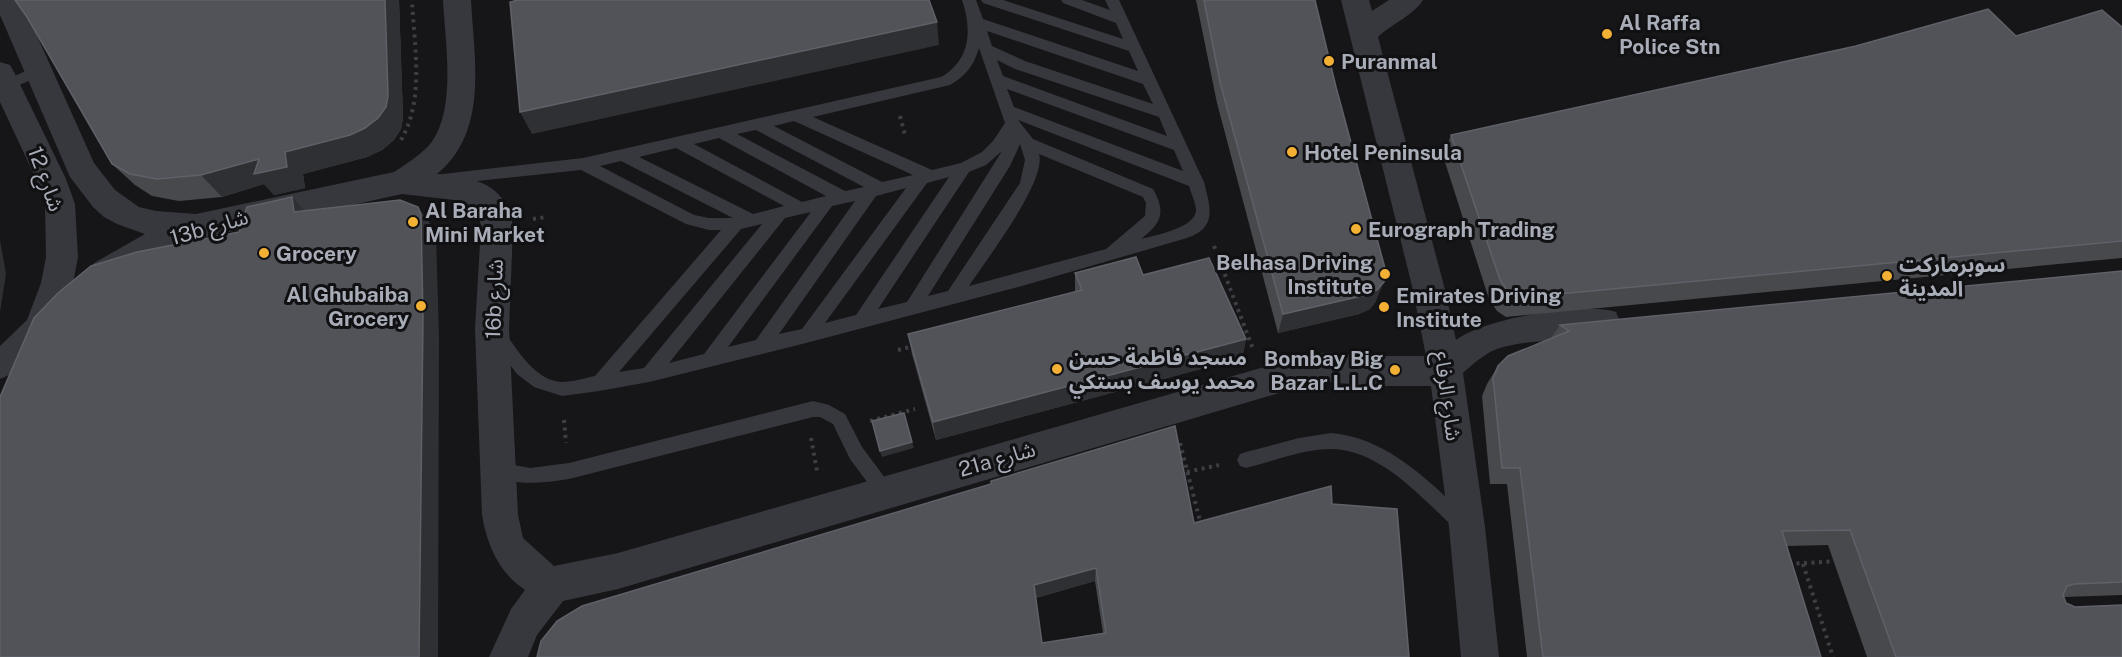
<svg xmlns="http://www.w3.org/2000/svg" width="2122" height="657" viewBox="0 0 2122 657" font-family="'Public Sans','Noto Sans Arabic',sans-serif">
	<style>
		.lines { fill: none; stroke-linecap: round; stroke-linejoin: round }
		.path { stroke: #3d3f44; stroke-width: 4; stroke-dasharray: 3 4.5; stroke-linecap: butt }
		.lane { fill: #37383d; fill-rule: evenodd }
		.street { fill: #37383d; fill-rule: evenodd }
		.wall { fill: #47494d; fill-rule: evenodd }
		.shaded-wall { fill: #2f3033 }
		.building { fill: #525359; stroke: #5f6168; stroke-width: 1.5; fill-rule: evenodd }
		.poi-dot { fill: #f2b134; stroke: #111113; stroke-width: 2 }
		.labels { text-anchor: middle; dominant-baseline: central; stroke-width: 6; stroke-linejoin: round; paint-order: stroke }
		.poi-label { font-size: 21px; font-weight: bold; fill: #a8adb8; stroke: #111113; text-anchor: start }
		.street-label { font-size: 21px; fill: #a8adb8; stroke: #111113 }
	</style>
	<rect width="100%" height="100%" fill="#161618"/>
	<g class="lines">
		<path class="path" d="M 900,116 L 905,135
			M 401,140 C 425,99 414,46 412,0
			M 533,219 L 546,217
			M 1214,246 L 1253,349
			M 898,350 L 914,346
			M 564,420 L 566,443
			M 870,421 L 915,409
			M 811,438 L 817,471
			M 1180,443 L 1201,525
			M 1187,472 L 1219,465
			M 1789,564 L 1839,561
			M 1803,564 L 1833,657"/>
		<path class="lane" d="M 962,0 L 976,0 L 983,19 L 1138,71 L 1129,51 L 983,3 L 981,0 L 1003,0 L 1123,39 L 1116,23 L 1063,3 L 1061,0 L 1082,0 L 1110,10 L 1105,0 L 1119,0 L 1204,182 C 1210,206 1218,228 1187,238 L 1022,286 L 806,343 L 649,382 L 599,391 L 562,396 L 534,387 L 517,374 L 491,340 L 489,335 L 491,330 L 497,328 L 503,330 C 517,349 535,381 562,382 C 573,382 585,378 595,376 L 721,230 L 709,230 L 686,224 L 581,170 L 439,185 L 434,183 L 431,179 L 434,175 L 583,158 L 941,77 C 971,60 972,29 962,0 ZM 987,31 L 1143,84 L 1153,104 L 1025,61 L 992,46 ZM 979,48 L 1005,123 L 993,141 L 982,152 L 961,163 L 932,170 L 813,117 L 950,85 C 966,76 974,65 979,48 ZM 997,60 L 1015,69 L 1159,117 L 1167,136 L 1003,76 ZM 1007,89 L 1174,150 L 1183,171 L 1014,107 ZM 1018,120 L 1189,186 C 1191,193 1195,201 1196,209 C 1197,228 1155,235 1141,239 C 1162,223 1166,212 1153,189 L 1033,139 ZM 794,121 L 913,175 L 882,182 L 774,126 ZM 756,130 L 864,187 L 845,191 L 737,134 ZM 719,138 L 826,196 L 802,202 L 694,144 ZM 1020,144 L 1025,160 L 1020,183 L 948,291 L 928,296 L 1010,166 ZM 676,148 L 784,206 L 753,214 L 639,157 ZM 1002,151 L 907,302 L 878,309 L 969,172 L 986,165 ZM 1039,154 L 1143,197 L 1146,203 L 1145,216 L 1106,249 L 969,286 C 986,260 1047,181 1039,154 ZM 621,161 L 733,218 L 709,218 L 694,215 L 600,166 ZM 949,177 L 856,315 L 825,323 L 927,183 ZM 906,188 L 802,329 L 779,334 L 876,196 ZM 855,201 L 756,340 L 728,347 L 832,206 ZM 811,212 L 704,354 L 669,363 L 785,218 ZM 762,224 L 644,368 L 619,372 L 741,229 Z
			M 38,66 L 45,71 L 43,75 L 0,93 L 0,82 Z
			M 813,401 L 829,405 L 845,414 L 862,447 L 891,486 L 894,492 L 891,498 L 885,500 L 879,498 L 850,459 L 833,424 L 820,417 L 813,417 L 569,479 C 542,483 518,486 492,476 L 489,470 L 492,464 L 498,462 L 530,468 L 569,463 Z
			M 1331,433 C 1389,438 1429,482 1470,519 L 1473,525 L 1470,531 L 1464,534 L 1458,531 C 1423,500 1382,450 1332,449 C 1303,449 1274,461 1246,468 L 1240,466 L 1237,460 L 1240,454 L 1246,452 L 1299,438 Z"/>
		<path class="street" d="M 0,0 L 21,0 L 94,163 L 115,190 L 139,207 L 156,211 L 196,214 L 394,172 C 409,162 428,151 436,135 C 455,99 445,39 443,0 L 471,0 C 474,59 489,131 437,174 C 475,178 505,182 513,226 L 509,329 L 518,515 L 523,538 L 554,566 L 618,553 L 1306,355 L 1329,352 L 1366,356 L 1426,356 L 1412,286 L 1341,0 L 1369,0 L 1372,11 L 1389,0 L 1423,0 C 1413,16 1391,24 1378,37 L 1444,286 L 1456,340 C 1483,319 1584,301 1616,312 L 1620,322 L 1616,332 C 1578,345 1535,336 1497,349 C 1484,354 1473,364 1463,373 L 1485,527 L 1499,657 L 1461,657 L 1449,527 L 1431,386 L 1366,386 L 1329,382 L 1306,385 L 618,589 L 563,601 L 537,635 L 528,657 L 489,657 L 511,609 L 525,590 C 499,573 487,545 482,515 L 475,329 L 481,226 L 478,212 L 463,201 L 402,194 L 201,238 L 176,247 L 116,281 L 105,285 L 94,281 L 89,272 L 94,263 L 145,234 L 117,224 L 104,217 L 93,207 L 70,177 L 0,15 Z
			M 0,62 L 10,65 L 14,72 L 66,179 L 75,204 L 78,257 L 73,283 L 65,305 L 70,315 C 58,339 26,369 0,379 L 0,346 L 27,320 L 41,283 L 46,257 L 45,204 L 36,179 L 0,102 Z"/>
	</g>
	<path class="wall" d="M 15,0 L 399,0 L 403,118 L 401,129 L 394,140 L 382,150 L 367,157 L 303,174 L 305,188 L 274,195 L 264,184 L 222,197 L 179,201 L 152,196 L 135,185 L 112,164 L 27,17 Z
		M 1196,0 L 1315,0 L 1376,301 L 1370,309 L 1359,314 L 1278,333 L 1217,103 Z
		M 2122,27 L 2122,258 L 1506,317 L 1497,311 L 1489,299 L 1443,156 L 1451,135 L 2016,36 Z
		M 2122,271 L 2122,595 L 2064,597 L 2066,603 L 2122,657 L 1867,657 L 1828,545 L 1787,546 L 1821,657 L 1527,657 L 1507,484 L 1490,484 L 1482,396 L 1487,384 L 1498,366 L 1551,338 L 1560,325 Z
		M 1075,273 L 1143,275 L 1246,339 L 1242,358 L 936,440 L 912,354 L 908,334 L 1075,292 Z
		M 1332,504 L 1409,657 L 537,657 L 1194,523 ZM 1095,581 L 1103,633 L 1042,643 L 1036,598 Z"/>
	<path class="shaded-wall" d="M 385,0 L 399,0 L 403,118 L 401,129 L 394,140 L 382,150 L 367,157 L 303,174 L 305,188 L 274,195 L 264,184 L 222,197 L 201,175 L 285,152 Z
		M 937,22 L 939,45 L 532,134 L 520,112 Z
		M 292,197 L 310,217 L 294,212 Z
		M 418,207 L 432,226 L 436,234 L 439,336 L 438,657 L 419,657 Z
		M 0,240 L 6,274 L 0,312 Z
		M 1384,282 L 1376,301 L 1370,309 L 1359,314 L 1278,333 L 1283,314 Z
		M 1246,339 L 1242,358 L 936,440 L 933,422 Z
		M 912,442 L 914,448 L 882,457 L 880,451 Z
		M 1096,568 L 1095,581 L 1035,598 L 1034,585 Z"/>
	<path class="building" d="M 15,0 L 385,0 L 388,96 L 386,107 L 378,118 L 365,128 L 350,135 L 285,152 L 287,167 L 254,174 L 259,159 L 201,175 L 157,179 L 130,174 L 112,164 L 27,17 Z
		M 518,0 L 929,0 L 937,22 L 520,112 L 510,2 Z
		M 1204,0 L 1315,0 L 1336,87 L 1386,272 L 1384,282 L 1377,290 L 1366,295 L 1283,314 L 1220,82 Z
		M 1988,9 L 2016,36 L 2102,10 L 2122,27 L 2122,241 L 1517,298 L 1508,292 L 1500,280 L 1451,135 L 1856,46 Z
		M 292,197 L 294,212 L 400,200 L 418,207 L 421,215 L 423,318 L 419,657 L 0,657 L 0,397 L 34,318 L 58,293 L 91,266 L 137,252 L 239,232 L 247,207 Z
		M 1136,257 L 1143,275 L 1209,258 L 1246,339 L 933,422 L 908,334 L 1082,290 L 1075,273 Z
		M 2122,271 L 2122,582 L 2075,584 L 2067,586 L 2063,595 L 2066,603 L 2075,607 L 2122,605 L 2122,657 L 1896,657 L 1850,530 L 1782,531 L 1821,657 L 1543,657 L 1520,468 L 1502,468 L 1493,378 L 1498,366 L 1508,356 L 1569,331 L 1560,325 Z
		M 904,413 L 912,442 L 880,451 L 872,421 Z
		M 1175,426 L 1194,523 L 1331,486 L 1332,504 L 1397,509 L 1409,657 L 537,657 L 541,641 L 557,621 L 582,606 L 991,484 L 991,481 ZM 1096,568 L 1106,633 L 1042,643 L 1034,585 Z"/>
	<g class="poi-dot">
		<circle cx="1607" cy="34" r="6"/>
		<circle cx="1329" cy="61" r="6"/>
		<circle cx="1292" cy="152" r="6"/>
		<circle cx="413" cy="222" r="6"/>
		<circle cx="1356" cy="229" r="6"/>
		<circle cx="264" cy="253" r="6"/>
		<circle cx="1385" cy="274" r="6"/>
		<circle cx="1887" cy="276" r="6"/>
		<circle cx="421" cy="306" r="6"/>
		<circle cx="1384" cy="307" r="6"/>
		<circle cx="1057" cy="369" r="6"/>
		<circle cx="1395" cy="370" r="6"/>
	</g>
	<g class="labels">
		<g class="poi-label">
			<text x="1619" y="22">Al Raffa<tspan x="1619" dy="24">Police Stn</tspan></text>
			<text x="1341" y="61">Puranmal</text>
			<text x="1304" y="152">Hotel Peninsula</text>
			<text x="425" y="210">Al Baraha<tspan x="425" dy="24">Mini Market</tspan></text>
			<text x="1368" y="229">Eurograph Trading</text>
			<text x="276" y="253">Grocery</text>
			<text x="1373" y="262" text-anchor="end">Belhasa Driving<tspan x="1373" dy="24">Institute</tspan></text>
			<text x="1899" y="264">سوبرماركت<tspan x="1899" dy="24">المدينة</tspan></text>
			<text x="409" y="294" text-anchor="end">Al Ghubaiba<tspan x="409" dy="24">Grocery</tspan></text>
			<text x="1396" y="295">Emirates Driving<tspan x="1396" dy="24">Institute</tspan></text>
			<text x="1069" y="357">مسجد فاطمة حسن<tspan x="1069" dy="24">محمد يوسف بستكي</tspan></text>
			<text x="1383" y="358" text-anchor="end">Bombay Big<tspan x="1383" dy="24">Bazar L.L.C</tspan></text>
		</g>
		<g class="street-label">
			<text transform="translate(46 179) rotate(70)">شارع 12</text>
			<text transform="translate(209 227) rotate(-16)">13b شارع</text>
			<text transform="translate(494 299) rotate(-88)">16b شارع</text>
			<text transform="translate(1448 396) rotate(82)">شارع الرفاع</text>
			<text transform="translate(997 459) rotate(-16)">21a شارع</text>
		</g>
	</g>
</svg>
